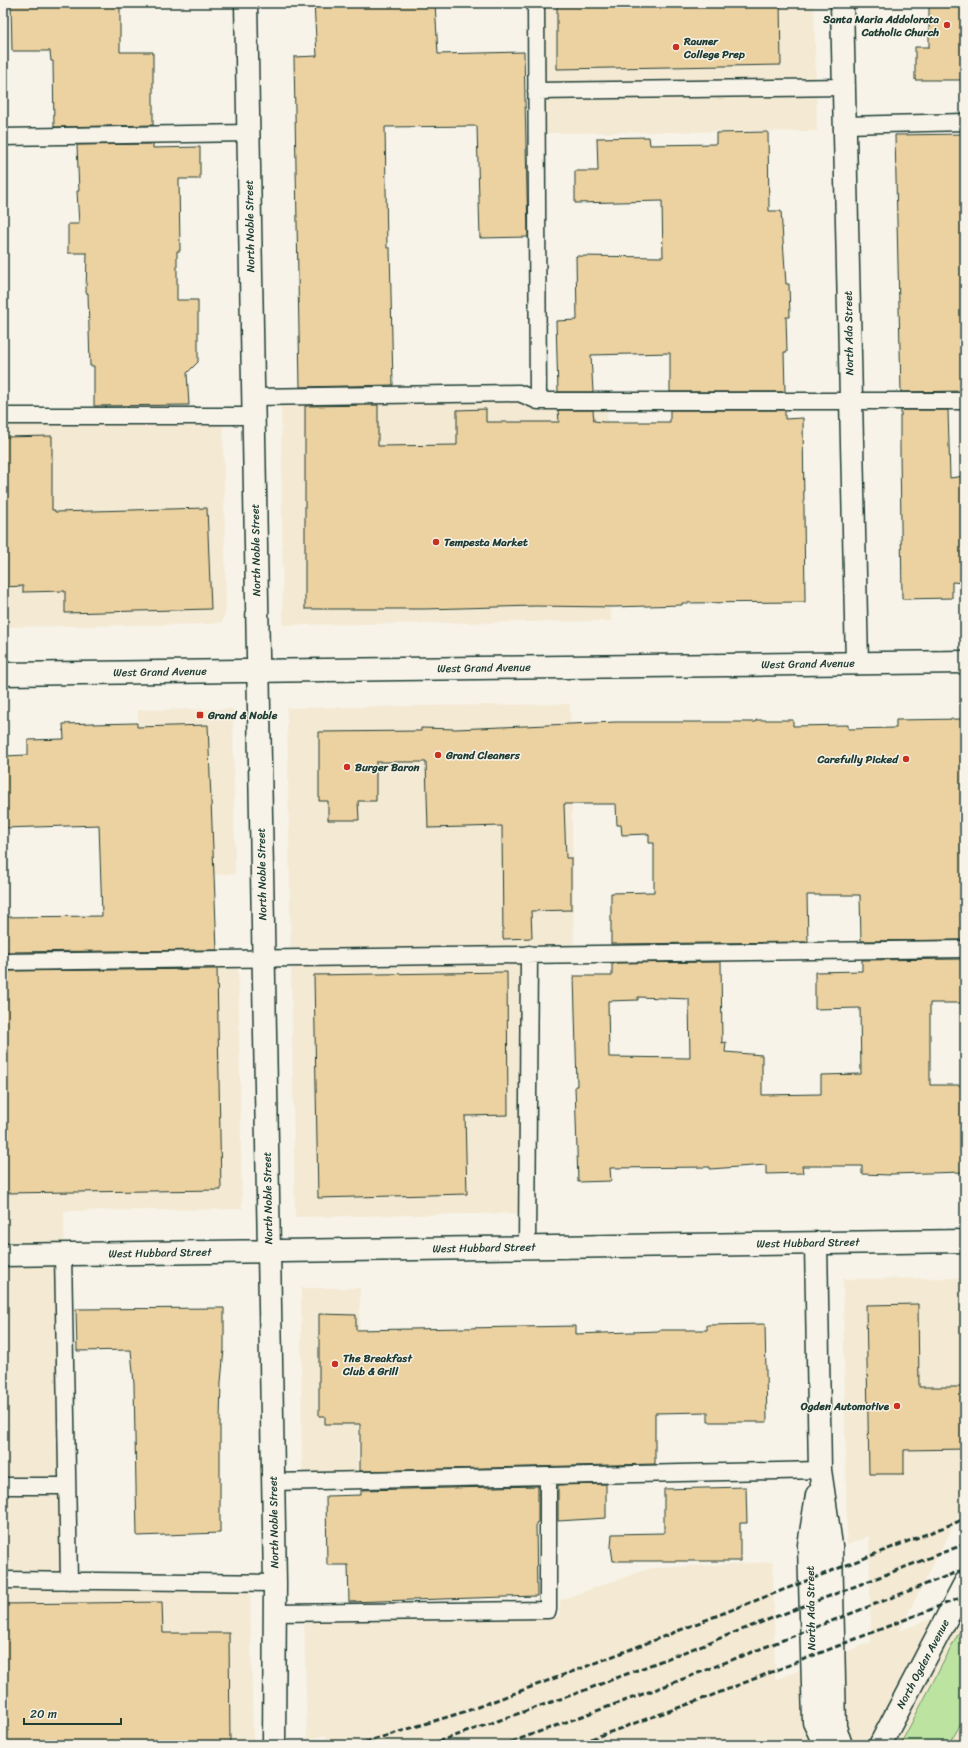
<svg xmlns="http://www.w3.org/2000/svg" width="968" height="1748" viewBox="0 0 968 1748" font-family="Sriracha,sans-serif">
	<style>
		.built { fill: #f4e9d3 }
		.green { fill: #bce4a0; stroke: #6e906a }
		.building { fill: #edd2a1; stroke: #1f3d34; fill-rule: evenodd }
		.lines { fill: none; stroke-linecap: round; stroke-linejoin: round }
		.lane-casing { stroke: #1f3d34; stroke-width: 19 }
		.street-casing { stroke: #1f3d34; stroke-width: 25 }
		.secondary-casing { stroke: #1f3d34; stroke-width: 25 }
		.lane { stroke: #f7f3e8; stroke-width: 16 }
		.street { stroke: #f7f3e8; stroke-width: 22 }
		.secondary { stroke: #f7f3e8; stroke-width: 22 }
		.rail { stroke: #1f3d34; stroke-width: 3; stroke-dasharray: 6 3; stroke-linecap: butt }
		.poi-dot { fill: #c8321e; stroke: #f7f3e8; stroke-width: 1.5 }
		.labels { text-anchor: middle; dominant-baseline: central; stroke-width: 3; stroke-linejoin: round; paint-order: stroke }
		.poi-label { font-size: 11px; font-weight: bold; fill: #1f3d34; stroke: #f7f3e8; text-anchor: start }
		.street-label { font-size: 11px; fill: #1f3d34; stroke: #f7f3e8 }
	</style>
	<rect width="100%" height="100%" fill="#f7f3e8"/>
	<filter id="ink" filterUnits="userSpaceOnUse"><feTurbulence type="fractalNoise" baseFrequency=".025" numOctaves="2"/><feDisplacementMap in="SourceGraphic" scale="8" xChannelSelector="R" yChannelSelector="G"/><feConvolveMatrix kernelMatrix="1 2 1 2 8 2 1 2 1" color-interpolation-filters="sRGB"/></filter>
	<g filter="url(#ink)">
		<path class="built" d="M 536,3 L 814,3 L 817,131 L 537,133 Z
			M 281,397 L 607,401 L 611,621 L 283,625 Z
			M 223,419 L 226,610 L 222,622 L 212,624 L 3,627 L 3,422 Z
			M 570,704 L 574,954 L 529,954 L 527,1213 L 295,1217 L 287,708 Z
			M 233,709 L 235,874 L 141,876 L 138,710 Z
			M 238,958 L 242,1209 L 64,1211 L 69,1580 L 250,1582 L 253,1745 L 3,1745 L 3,962 Z
			M 965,1278 L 965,1503 L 899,1631 L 965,1606 L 965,1745 L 326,1745 L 326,1735 L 307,1740 L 304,1612 L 458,1618 L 559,1616 L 560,1600 L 651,1568 L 773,1562 L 775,1680 L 871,1642 L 869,1536 L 847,1545 L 843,1279 Z
			M 301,1288 L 360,1288 L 357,1481 L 302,1482 Z"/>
		<path class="green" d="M 965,1621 L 965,1716 L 949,1745 L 900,1745 Z"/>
		<path class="building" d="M 11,3 L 120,3 L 120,52 L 153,52 L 153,125 L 54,127 L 53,61 L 51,61 L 50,51 L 12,51 Z
			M 314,3 L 435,3 L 438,54 L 524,52 L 528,237 L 480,238 L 477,126 L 385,127 L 387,248 L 390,248 L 393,385 L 300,387 L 294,57 L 317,56 Z
			M 557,3 L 780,3 L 781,65 L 557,69 Z
			M 929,3 L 965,3 L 965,80 L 915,80 L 915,47 L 929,47 Z
			M 768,132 L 769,211 L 781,211 L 786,284 L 789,284 L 790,317 L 786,317 L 787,352 L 784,352 L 785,392 L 670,392 L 670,353 L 591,355 L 593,392 L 558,392 L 556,321 L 577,320 L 576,256 L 663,257 L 662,201 L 575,203 L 575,171 L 598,171 L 597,138 L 649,137 L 650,145 L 716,144 L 716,133 Z
			M 965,134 L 965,391 L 901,392 L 895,135 Z
			M 153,144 L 153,148 L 200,147 L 200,179 L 179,179 L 180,251 L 177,251 L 177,300 L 198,300 L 198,362 L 187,373 L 189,405 L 94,406 L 94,366 L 90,366 L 88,293 L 86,293 L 87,253 L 68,253 L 68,224 L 79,224 L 77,191 L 79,191 L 77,145 Z
			M 378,405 L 378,446 L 457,445 L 457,410 L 486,409 L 486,422 L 559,422 L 558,410 L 593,410 L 594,421 L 603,422 L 670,422 L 670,410 L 785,410 L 785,419 L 803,418 L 805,602 L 682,603 L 682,605 L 613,607 L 535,606 L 424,609 L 305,609 L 305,406 Z
			M 901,410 L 948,410 L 950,478 L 965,476 L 965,583 L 952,582 L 952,598 L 902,599 L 900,451 L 900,416 L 901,416 Z
			M 52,436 L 52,510 L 55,510 L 55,512 L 207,508 L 211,609 L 65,613 L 65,591 L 23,592 L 23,586 L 3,587 L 3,437 Z
			M 964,719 L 964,940 L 861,941 L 860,895 L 807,895 L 808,942 L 611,944 L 611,893 L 654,892 L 654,843 L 649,843 L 649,834 L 622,835 L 621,825 L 617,825 L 616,804 L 564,804 L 566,858 L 571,858 L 571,910 L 531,911 L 532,938 L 503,939 L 502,826 L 428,828 L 426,762 L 376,762 L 376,801 L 358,801 L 359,820 L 328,820 L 328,801 L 319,801 L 319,732 L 421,731 L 421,728 L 456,729 L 616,722 L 756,722 L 756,720 L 793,720 L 793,726 L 848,725 L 848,729 L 896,728 L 896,720 Z
			M 94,723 L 94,724 L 137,723 L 137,727 L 208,725 L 217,950 L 3,952 L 3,917 L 102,916 L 99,825 L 3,828 L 3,756 L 28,755 L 28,740 L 64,739 L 63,724 Z
			M 964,959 L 965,1003 L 930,1003 L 930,1085 L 965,1085 L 965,1172 L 890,1174 L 890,1175 L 862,1174 L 862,1166 L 802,1166 L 803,1173 L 766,1174 L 766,1165 L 710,1169 L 710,1167 L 610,1168 L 611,1181 L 578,1182 L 575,1086 L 577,1086 L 574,976 L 612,976 L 612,963 L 721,962 L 722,1043 L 726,1042 L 725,1052 L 762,1055 L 762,1095 L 821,1094 L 821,1075 L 861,1074 L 860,1008 L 815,1009 L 815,972 L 862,971 L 862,960 ZM 638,997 L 689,999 L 690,1058 L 609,1057 L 608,1001 L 638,1000 Z
			M 217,969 L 221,1190 L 3,1193 L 3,971 Z
			M 507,972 L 508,1115 L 465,1116 L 467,1194 L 318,1198 L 314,975 Z
			M 918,1304 L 919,1387 L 965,1387 L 965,1449 L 904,1450 L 904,1474 L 869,1474 L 866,1305 Z
			M 224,1308 L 224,1349 L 221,1382 L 220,1421 L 220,1533 L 137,1536 L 134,1384 L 131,1350 L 77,1351 L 76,1309 Z
			M 319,1314 L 356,1315 L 356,1330 L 576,1326 L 576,1334 L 659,1331 L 659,1330 L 707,1330 L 707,1325 L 765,1324 L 767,1422 L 708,1422 L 708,1412 L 655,1413 L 655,1464 L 360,1471 L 360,1424 L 325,1424 L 325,1416 L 319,1416 Z
			M 606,1484 L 606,1518 L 558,1521 L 558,1485 Z
			M 538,1486 L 538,1522 L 536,1523 L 537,1596 L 349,1602 L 348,1565 L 327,1565 L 326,1496 L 361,1495 L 361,1490 Z
			M 746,1487 L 747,1523 L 740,1523 L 740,1561 L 613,1561 L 611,1547 L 612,1534 L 664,1533 L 664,1489 Z
			M 162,1602 L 163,1633 L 229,1633 L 230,1745 L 3,1745 L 3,1604 Z"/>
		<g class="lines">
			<g class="lane-casing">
				<path id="lane" d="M 536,3 L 538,401
					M 536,91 L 844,87
					M 845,125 L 965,122
					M 3,137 L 248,133
					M 253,397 L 519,393 L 538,401 L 965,401
					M 3,416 L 253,416
					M 3,962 L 965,949
					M 527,1247 L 529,954
					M 63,1254 L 69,1581
					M 273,1482 L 820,1470
					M 3,1486 L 67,1486
					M 3,1580 L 275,1583
					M 274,1613 L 548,1610 L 548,1477"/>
			</g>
			<g class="street-casing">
				<path id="street" d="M 842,3 L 857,663
					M 816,1244 L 820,1470 L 831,1545 L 835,1727 L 841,1745
					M 269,1251 L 275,1583 L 274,1745
					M 817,1495 L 809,1545 L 814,1722 L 825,1745"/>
			</g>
			<g class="secondary-casing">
				<path id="secondary" d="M 246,3 L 269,1251
					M 3,674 L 965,662
					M 3,1255 L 965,1241
					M 880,1745 L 965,1583"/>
			</g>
			<use href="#lane" class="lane"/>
			<use href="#street" class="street"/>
			<use href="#secondary" class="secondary"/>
			<path class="rail" d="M 356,1745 L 467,1711 L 598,1662 L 965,1519
				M 429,1745 L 580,1692 L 965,1544
				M 503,1745 L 665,1686 L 965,1569
				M 574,1745 L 708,1697 L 965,1596"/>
		</g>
	</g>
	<g class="poi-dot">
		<circle cx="947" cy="25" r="4"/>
		<circle cx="676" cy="47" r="4"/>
		<circle cx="436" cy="542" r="4"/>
		<rect x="196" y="711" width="8" height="8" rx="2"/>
		<circle cx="438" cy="755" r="4"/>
		<circle cx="906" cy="759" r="4"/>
		<circle cx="347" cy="767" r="4"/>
		<circle cx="335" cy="1364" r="4"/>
		<circle cx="897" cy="1406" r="4"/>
	</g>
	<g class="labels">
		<g class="poi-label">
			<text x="939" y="19" text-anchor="end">Santa Maria Addolorata<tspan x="939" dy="13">Catholic Church</tspan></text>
			<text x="684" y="41">Rauner<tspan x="684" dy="13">College Prep</tspan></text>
			<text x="444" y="542">Tempesta Market</text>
			<text x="208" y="715">Grand &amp; Noble</text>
			<text x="446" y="755">Grand Cleaners</text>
			<text x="898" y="759" text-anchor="end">Carefully Picked</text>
			<text x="355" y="767">Burger Baron</text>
			<text x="343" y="1358">The Breakfast<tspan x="343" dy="13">Club &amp; Grill</tspan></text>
			<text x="889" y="1406" text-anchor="end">Ogden Automotive</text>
		</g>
		<g class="street-label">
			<text transform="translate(250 226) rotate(-91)">North Noble Street</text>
			<text transform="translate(849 333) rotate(-91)">North Ada Street</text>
			<text transform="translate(256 550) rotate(-91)">North Noble Street</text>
			<text transform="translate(808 664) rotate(-1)">West Grand Avenue</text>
			<text transform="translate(484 668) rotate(-1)">West Grand Avenue</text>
			<text transform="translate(160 672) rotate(-1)">West Grand Avenue</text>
			<text transform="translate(262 874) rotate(-91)">North Noble Street</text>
			<text transform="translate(268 1198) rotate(-91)">North Noble Street</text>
			<text transform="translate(808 1243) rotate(-1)">West Hubbard Street</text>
			<text transform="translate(484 1248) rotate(-1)">West Hubbard Street</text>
			<text transform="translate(160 1253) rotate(-1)">West Hubbard Street</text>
			<text transform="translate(274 1522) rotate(-91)">North Noble Street</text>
			<text transform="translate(811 1608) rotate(-91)">North Ada Street</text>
			<text transform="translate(923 1664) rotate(-62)">North Ogden Avenue</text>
		</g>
	</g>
	<rect width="968" height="1748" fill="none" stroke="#f7f3e8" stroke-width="16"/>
	<rect x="8" y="8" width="952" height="1732" fill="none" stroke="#1f3d34" stroke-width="1.5" filter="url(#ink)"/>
	<path d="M24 1718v6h97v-6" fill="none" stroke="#1f3d34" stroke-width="2"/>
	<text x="30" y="1718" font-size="12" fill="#1f3d34" stroke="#f7f3e8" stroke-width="3" paint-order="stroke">20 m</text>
</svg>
